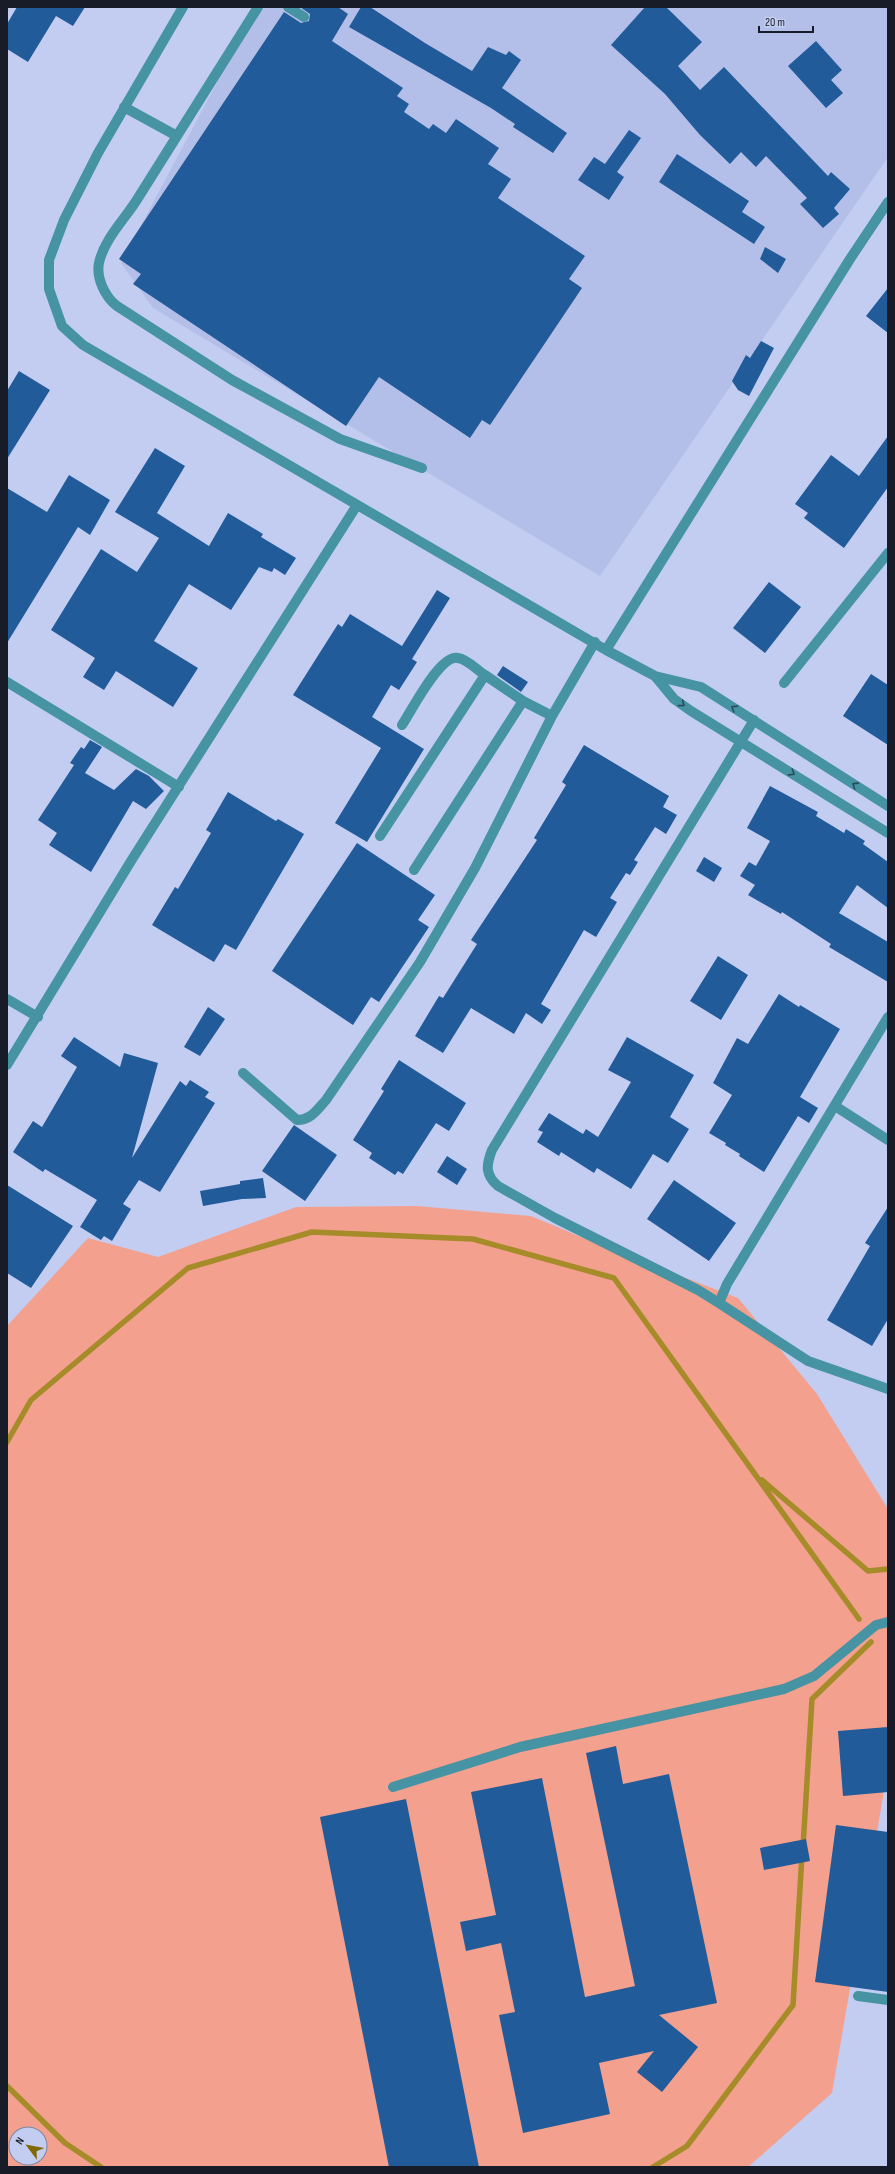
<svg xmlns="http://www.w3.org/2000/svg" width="895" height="2174" viewBox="0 0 895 2174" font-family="'Sofia Sans Condensed',sans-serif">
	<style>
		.built { fill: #b4bfe9 }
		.green { fill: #f3a08e; fill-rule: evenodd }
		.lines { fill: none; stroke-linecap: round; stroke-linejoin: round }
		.stream { stroke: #a68b29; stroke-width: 5.5 }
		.building { fill: #215b99 }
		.minor { stroke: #4693a3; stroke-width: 10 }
		.oneway { stroke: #2a4c5a }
	</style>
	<rect width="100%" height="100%" fill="#c3cdf1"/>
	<path class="built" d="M 257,7 L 888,7 L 888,157 L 600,576 L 153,308 L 121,263 Z"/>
	<path class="green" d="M 417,1206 L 531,1216 L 605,1247 L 738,1298 L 817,1394 L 888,1509 L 888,1768 L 832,2093 L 748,2167 L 7,2167 L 7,1326 L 88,1238 L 158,1257 L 296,1207 ZM 16,2134 L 40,2134 L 40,2158 L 16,2158 Z"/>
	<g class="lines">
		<path class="stream" d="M 7,1442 L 31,1400 L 188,1268 L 312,1232 L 473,1239 L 614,1278 L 859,1619
			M 762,1480 L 868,1571 L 888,1569
			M 803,1847 L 812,1699 L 871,1642
			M 7,2086 L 65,2143 L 101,2167
			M 653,2167 L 687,2146 L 793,2005 L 802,1855"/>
	</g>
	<path class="building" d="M 17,7 L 85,7 L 73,26 L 56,16 L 28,62 L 7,49 L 7,24 Z
		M 300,7 L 338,7 L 348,14 L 332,41 L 403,88 L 397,96 L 409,104 L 404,112 L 429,129 L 433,124 L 446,133 L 456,119 L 499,148 L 488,164 L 511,179 L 498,198 L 585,256 L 569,279 L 582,288 L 490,425 L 482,420 L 470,438 L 379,377 L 346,426 L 133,284 L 141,274 L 119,259 L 284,12 L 301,23 L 309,21 L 310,14 Z
		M 361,7 L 370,7 L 425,43 L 472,71 L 488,47 L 506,55 L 509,51 L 521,60 L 502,88 L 567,133 L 553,153 L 513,127 L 515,124 L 491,108 L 349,27 Z
		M 645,7 L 666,7 L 702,42 L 678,66 L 700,90 L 724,67 L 828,176 L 831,172 L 850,189 L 834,208 L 839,214 L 823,228 L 800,204 L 807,198 L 766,156 L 756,167 L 741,152 L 730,164 L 700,135 L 665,94 L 611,45 Z
		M 816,41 L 842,70 L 831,80 L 843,93 L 826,108 L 788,66 Z
		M 629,130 L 641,138 L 617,172 L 624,177 L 609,200 L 578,180 L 594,157 L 605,164 Z
		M 677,154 L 749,201 L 742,212 L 765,227 L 754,244 L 659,182 Z
		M 765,247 L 786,259 L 778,273 L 760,259 Z
		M 888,288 L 888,333 L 866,316 Z
		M 761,341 L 774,348 L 749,396 L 738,390 L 732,381 L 746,355 L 750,358 Z
		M 19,371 L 50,390 L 7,459 L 7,391 Z
		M 888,436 L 888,487 L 844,548 L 804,518 L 808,513 L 795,504 L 831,455 L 859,476 Z
		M 155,448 L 185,466 L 157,513 L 209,546 L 228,513 L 263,534 L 261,537 L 296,558 L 285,575 L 274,568 L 272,572 L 259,567 L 231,610 L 189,584 L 154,641 L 198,668 L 173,707 L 116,671 L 104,690 L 83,677 L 95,658 L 51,630 L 101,549 L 137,572 L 159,538 L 115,512 Z
		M 69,475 L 110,500 L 90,535 L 78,527 L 7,643 L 7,488 L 47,512 Z
		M 769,582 L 801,607 L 765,653 L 733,628 Z
		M 437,590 L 450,598 L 412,659 L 417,662 L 399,690 L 391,685 L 372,717 L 424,749 L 367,842 L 335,823 L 381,748 L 293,695 L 338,624 L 342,627 L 350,614 L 402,646 Z
		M 503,666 L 528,682 L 521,692 L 497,675 Z
		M 871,674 L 888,685 L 888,745 L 843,716 Z
		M 90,740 L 102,747 L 85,773 L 114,790 L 136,769 L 149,776 L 164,791 L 146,809 L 133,801 L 91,872 L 49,845 L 57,833 L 38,820 L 74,765 L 70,763 L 81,747 L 84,749 Z
		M 584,745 L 669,796 L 663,807 L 677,815 L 666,834 L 655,827 L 634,860 L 638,862 L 630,875 L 626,873 L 610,898 L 617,902 L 596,937 L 584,930 L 541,1004 L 551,1010 L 542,1024 L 526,1013 L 514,1034 L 471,1008 L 443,1053 L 415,1036 L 439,996 L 443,998 L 477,944 L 471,940 L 537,840 L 534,838 L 566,785 L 562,782 Z
		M 770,786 L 818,812 L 816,816 L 844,833 L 846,829 L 865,841 L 863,844 L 888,862 L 888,908 L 857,885 L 839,913 L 888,942 L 888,982 L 829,947 L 831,944 L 782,912 L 781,914 L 748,895 L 755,885 L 740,876 L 749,862 L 756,866 L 770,841 L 747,828 Z
		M 228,792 L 276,821 L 278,819 L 304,834 L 236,950 L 225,944 L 214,962 L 152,925 L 175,887 L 178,889 L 211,833 L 206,830 Z
		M 357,843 L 435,895 L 418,920 L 429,927 L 379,1002 L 371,997 L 353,1025 L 272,971 Z
		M 704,857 L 722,868 L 714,882 L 696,871 Z
		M 718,956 L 748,975 L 721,1020 L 690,1001 Z
		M 779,994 L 799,1007 L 800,1005 L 840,1029 L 800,1097 L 818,1108 L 809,1123 L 798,1116 L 764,1172 L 739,1156 L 740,1154 L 725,1145 L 726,1143 L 709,1133 L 732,1095 L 713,1083 L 737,1038 L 748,1044 Z
		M 208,1007 L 225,1019 L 200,1056 L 184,1047 Z
		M 74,1037 L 120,1067 L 124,1053 L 158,1063 L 132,1158 L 180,1081 L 186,1086 L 190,1080 L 209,1092 L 205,1097 L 215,1103 L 160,1192 L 139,1180 L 123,1204 L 131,1209 L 112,1241 L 104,1236 L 101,1240 L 80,1227 L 97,1200 L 45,1169 L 43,1172 L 13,1152 L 33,1121 L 42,1127 L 77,1067 L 61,1056 Z
		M 627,1037 L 694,1075 L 670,1117 L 689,1129 L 668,1163 L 653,1154 L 631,1189 L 597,1168 L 594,1173 L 561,1152 L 559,1156 L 537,1142 L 543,1132 L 538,1130 L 549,1113 L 583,1134 L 586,1129 L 598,1137 L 631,1082 L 608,1070 Z
		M 399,1060 L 466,1103 L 449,1131 L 436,1123 L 403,1174 L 398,1171 L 395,1175 L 369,1158 L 372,1153 L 353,1140 L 384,1091 L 381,1089 Z
		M 294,1125 L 337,1155 L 305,1201 L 262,1171 Z
		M 447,1156 L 467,1169 L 457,1185 L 437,1172 Z
		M 263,1178 L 266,1198 L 242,1199 L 203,1206 L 200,1191 L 240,1184 L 240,1181 Z
		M 674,1180 L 736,1223 L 709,1261 L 647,1219 Z
		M 7,1185 L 73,1226 L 31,1288 L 7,1273 Z
		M 888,1207 L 888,1319 L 872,1346 L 827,1320 L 870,1246 L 865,1243 Z
		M 888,1727 L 888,1792 L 843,1796 L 838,1731 Z
		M 616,1746 L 623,1784 L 669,1774 L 717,2003 L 659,2015 L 698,2047 L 662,2092 L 637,2072 L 654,2051 L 599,2063 L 610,2114 L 523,2133 L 499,2015 L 515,2012 L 501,1943 L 466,1951 L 460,1922 L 496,1915 L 471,1792 L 542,1778 L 585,1997 L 635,1986 L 586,1753 Z
		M 406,1799 L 479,2167 L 389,2167 L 320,1817 Z
		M 836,1825 L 888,1832 L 888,1992 L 815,1982 Z
		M 806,1839 L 810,1861 L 764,1870 L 760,1848 Z"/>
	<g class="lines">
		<path class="minor" d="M 183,7 L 98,153 L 64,220 L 49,260 L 49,289 L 62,326 L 83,345 L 606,650 L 655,676 L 701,687 L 888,806
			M 258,7 C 218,71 178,134 138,198 C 126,218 104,239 99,263 C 96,278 105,297 117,306 L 232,380 L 340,439 L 422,468
			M 288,7 L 304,17
			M 124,107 L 177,136
			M 606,650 L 850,259 L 888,202
			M 655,676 L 674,699 L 691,711 L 888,833
			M 7,682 L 179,787
			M 784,683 L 888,553
			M 402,725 C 412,710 440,654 458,658 C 467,659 477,670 485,675
			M 380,836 L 485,675 L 523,701 L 552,716
			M 414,870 L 523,701
			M 7,999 L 38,1017
			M 888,1017 L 727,1284 L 719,1303 L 808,1361 L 888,1389
			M 7,1065 L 131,861 L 357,505
			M 243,1073 L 297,1120 C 311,1120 317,1110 326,1100 L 420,962 L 475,868 L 552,716 L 595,642
			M 835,1106 L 888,1140
			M 719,1303 L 698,1290 L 555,1218 L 498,1186 C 485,1175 486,1165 492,1150 L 754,720
			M 393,1787 L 520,1747 L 784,1689 L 814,1676 L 876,1625 L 888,1622
			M 858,1996 L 888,2000"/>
	</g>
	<defs><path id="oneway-chevron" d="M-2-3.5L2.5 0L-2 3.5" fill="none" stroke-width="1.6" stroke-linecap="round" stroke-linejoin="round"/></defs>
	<g class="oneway">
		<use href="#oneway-chevron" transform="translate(682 704) rotate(36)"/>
		<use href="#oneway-chevron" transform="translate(734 708) rotate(-148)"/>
		<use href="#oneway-chevron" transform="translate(792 773) rotate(32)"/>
		<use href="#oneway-chevron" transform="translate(855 785) rotate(-147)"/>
	</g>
	<rect width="895" height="2174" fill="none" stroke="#181c29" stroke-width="16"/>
	<g transform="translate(28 2146) rotate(302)"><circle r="19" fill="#c3cdf1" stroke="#7f86a1"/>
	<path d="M0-3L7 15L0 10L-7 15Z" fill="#806900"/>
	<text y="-6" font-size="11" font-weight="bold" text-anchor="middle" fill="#181c29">N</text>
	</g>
	<path d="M759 26v6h54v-6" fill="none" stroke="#181c29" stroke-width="2"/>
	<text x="765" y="26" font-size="12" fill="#181c29" stroke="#c3cdf1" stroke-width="3" paint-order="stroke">20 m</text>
</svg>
